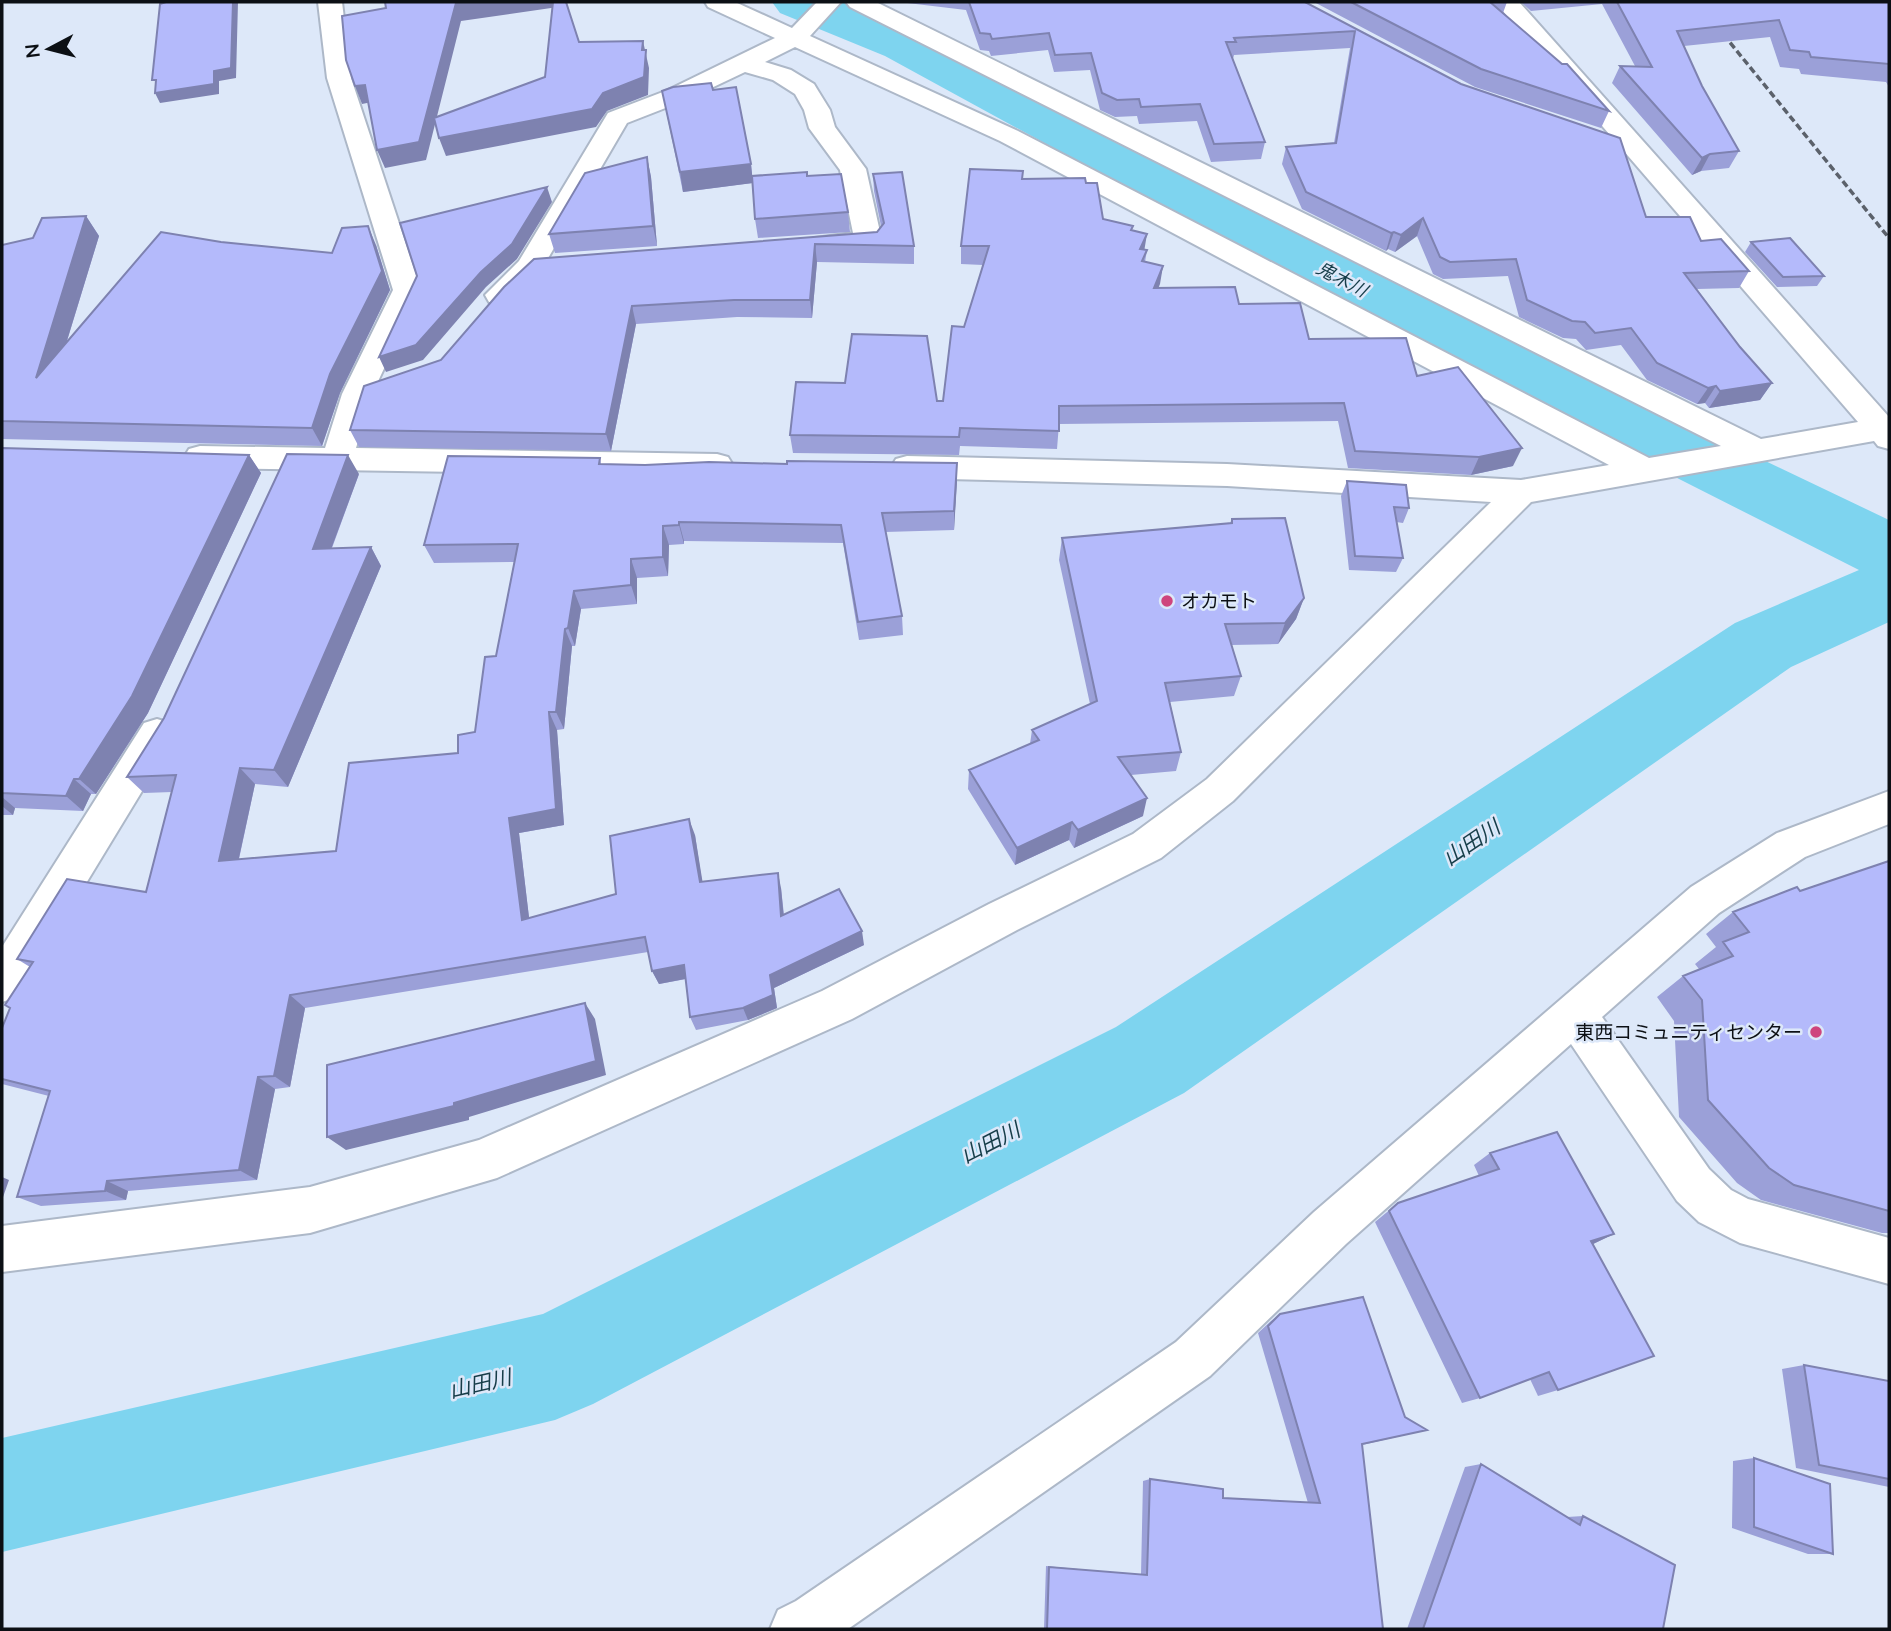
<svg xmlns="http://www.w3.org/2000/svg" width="1891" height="1631" viewBox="0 0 1891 1631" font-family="Mulish,'Noto Sans JP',sans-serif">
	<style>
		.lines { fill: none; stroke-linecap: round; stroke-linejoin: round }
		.river { fill: #7ed4ef; fill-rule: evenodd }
		.minor-casing { stroke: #adb8c8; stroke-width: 4 }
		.minor { fill: #fff; fill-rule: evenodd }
		.rail { stroke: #5b616b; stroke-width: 3.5; stroke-dasharray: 7 3.5; stroke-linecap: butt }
		.wall { fill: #9ba0d8 }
		.shaded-wall { fill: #7e82b0 }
		.building { fill: #b4bafb; stroke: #7e82b0; stroke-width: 2 }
		.poi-dot { fill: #ce457d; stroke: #dde8f9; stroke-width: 2.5 }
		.labels { text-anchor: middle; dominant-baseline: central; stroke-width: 5; stroke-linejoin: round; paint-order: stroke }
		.far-water-label { font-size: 18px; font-style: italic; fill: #163d49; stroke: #dde8f9 }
		.poi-label { font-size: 19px; fill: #0c1015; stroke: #dde8f9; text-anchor: start }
		.water-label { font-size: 21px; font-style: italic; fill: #163d49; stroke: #dde8f9 }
	</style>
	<rect width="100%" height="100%" fill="#dde8f9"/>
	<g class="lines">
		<path class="river" d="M 772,2 L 843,2 L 923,34 L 1462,316 L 1889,520 L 1889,622 L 1791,667 L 1184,1093 L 593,1404 L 555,1420 L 2,1552 L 2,1438 L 543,1314 L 1116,1027 L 1735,623 L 1859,570 L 1416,346 L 885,56 L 780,13 Z"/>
		<g class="minor-casing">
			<path id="minor" d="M 318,2 L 342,2 L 351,78 L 421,290 L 372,394 L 356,448 L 717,454 L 728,457 L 733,465 L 728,473 L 717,476 L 200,468 L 189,465 L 184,457 L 189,449 L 200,446 L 325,448 L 342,394 L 393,290 L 327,78 Z
				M 705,2 L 735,2 L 792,28 L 817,2 L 841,2 L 810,36 L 1018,131 L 1649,458 L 1721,446 L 850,7 L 846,2 L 876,2 L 1761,439 L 1858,422 L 1495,2 L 1519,2 L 1889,417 L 1889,449 L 1878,446 L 1874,441 L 1531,502 L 1233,801 L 1161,858 L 1017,930 L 852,1019 L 497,1178 L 310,1233 L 2,1272 L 2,1226 L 310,1187 L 479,1140 L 822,991 L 989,904 L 1133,834 L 1207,779 L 1491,502 L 1227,486 L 907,478 L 896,475 L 891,467 L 896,459 L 907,456 L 1227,464 L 1521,480 L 1609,465 L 1000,141 L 795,47 L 765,62 L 791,70 L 814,84 L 817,89 L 830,110 L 835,127 L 866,169 L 882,241 L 878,247 L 825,253 L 815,250 L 811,244 L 815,238 L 853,233 L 840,170 L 809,128 L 804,110 L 795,94 L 773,80 L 745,72 L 686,100 L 627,123 L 540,272 L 509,302 L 499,304 L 489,302 L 485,295 L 519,261 L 608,113 L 668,90 L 775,38 L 708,7 Z
				M 157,719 L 170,723 L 175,734 L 170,745 L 17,997 L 2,1002 L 2,947 L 144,723 Z
				M 1889,791 L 1889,824 L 1805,857 L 1719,913 L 1602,1017 L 1709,1169 L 1731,1190 L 1748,1199 L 1889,1238 L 1889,1284 L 1740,1243 L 1699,1222 L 1677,1201 L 1571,1044 L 1346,1244 L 1210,1376 L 848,1629 L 770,1629 L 778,1610 L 796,1601 L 1176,1342 L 1314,1212 L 1691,887 L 1777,833 Z"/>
		</g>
		<use href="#minor" class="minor"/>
		<path class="rail" d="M 1697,2 L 1889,238"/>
	</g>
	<path class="wall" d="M 899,2 L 1305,2 L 1461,84 L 1646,217 L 1701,241 L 1749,271 L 1739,288 L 1697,289 L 1740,347 L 1772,383 L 1760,400 L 1709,408 L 1705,403 L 1697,404 L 1647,380 L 1621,345 L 1586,350 L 1576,339 L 1563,338 L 1519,317 L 1508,276 L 1443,279 L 1433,274 L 1417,236 L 1395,252 L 1388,249 L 1386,251 L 1302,209 L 1282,164 L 1286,147 L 1334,143 L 1350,48 L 1234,55 L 1233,59 L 1265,142 L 1261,159 L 1211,162 L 1197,121 L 1139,124 L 1137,116 L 1115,117 L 1100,110 L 1090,70 L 1054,72 L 1048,50 L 991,56 L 989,51 L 980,50 L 966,10 Z
		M 1314,2 L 1507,2 L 1503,13 L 1609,111 L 1601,128 L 1475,87 Z
		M 1521,2 L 1889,2 L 1889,87 L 1886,82 L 1801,74 L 1799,69 L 1780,67 L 1770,37 L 1684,46 L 1702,86 L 1739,151 L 1729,168 L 1701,171 L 1692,175 L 1612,83 L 1620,66 L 1635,66 L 1602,4 L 1531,11 Z
		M 713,90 L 751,164 L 752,176 L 807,176 L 848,212 L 850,232 L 758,238 L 755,219 L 752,183 L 683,192 L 666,111 Z
		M 647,157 L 651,177 L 657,246 L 555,253 L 549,234 Z
		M 873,174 L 914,246 L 914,264 L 817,262 L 812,318 L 737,317 L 636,324 L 611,451 L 359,447 L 350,430 L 441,360 L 504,287 L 877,232 L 881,226 L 874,191 Z
		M 1022,179 L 1086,183 L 1103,219 L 1132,231 L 1145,250 L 1147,250 L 1145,262 L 1163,266 L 1158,288 L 1239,304 L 1309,339 L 1417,376 L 1513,466 L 1471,475 L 1348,468 L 1338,421 L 1059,424 L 1057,449 L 960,446 L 959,455 L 793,453 L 790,435 L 937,401 L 943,401 L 964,327 L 983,265 L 961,264 L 961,246 Z
		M 86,216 L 99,236 L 67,341 L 221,242 L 332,253 L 376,245 L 390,290 L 340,393 L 322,446 L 2,439 L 2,259 L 33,238 Z
		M 1751,242 L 1824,276 L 1817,286 L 1777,287 L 1745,252 Z
		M 2,448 L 249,455 L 261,473 L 148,713 L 96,794 L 91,794 L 83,811 L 15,808 L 13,815 L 2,815 Z
		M 600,458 L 601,464 L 645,465 L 957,463 L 954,530 L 885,532 L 902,616 L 903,635 L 859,640 L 843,543 L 684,541 L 684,544 L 669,545 L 668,576 L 637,578 L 637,604 L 581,609 L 575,646 L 572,646 L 564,729 L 557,730 L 564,825 L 519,833 L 529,918 L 616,894 L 695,835 L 702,882 L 781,888 L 784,915 L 864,945 L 774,988 L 777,1008 L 748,1020 L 696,1030 L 690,1017 L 686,979 L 659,984 L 652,971 L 648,952 L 305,1008 L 290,1087 L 275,1089 L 257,1180 L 128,1191 L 126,1200 L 41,1206 L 17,1197 L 49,1096 L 2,1084 L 2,1028 L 10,1008 L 5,1005 L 30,967 L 17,959 L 146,892 L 172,792 L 144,793 L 127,777 L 359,474 L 332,548 L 371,547 L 381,566 L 288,787 L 255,784 L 239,859 L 336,851 L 458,753 L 475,732 L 496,656 L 514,562 L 434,563 L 424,545 Z
		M 1347,481 L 1409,508 L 1403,523 L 1396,522 L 1403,558 L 1396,572 L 1349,570 L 1341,496 Z
		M 1232,519 L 1304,598 L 1296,619 L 1278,644 L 1231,645 L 1241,676 L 1234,696 L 1170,702 L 1181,752 L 1176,771 L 1131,775 L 1143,816 L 1074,848 L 1069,840 L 1015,865 L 968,789 L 969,770 L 1030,744 L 1032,730 L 1090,704 L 1059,560 L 1062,538 L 1230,523 Z
		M 1889,861 L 1889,1233 L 1882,1233 L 1761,1200 L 1737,1183 L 1679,1117 L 1674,1021 L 1657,997 L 1683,976 L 1699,969 L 1695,964 L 1716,947 L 1706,934 L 1733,912 L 1800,891 Z
		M 1490,1153 L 1614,1234 L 1593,1244 L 1558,1390 L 1538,1396 L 1530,1379 L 1480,1398 L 1462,1403 L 1375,1222 L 1398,1203 L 1479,1176 L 1474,1165 Z
		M 1280,1314 L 1405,1417 L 1427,1430 L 1362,1445 L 1383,1629 L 1044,1629 L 1046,1566 L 1141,1575 L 1143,1481 L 1150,1479 L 1223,1498 L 1308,1503 L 1258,1333 L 1271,1321 Z
		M 1804,1365 L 1889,1381 L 1889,1487 L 1796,1468 L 1782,1369 Z
		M 1754,1458 L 1833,1554 L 1808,1554 L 1732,1528 L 1733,1461 Z
		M 1481,1464 L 1567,1517 L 1583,1516 L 1663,1629 L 1407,1629 L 1465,1467 Z"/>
	<path class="shaded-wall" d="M 233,2 L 238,2 L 236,78 L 219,81 L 219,94 L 160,103 L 155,93 L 214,71 Z
		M 466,2 L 557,2 L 558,7 L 461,21 L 426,160 L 385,168 L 377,150 L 456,3 Z
		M 643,41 L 649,68 L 648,95 L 607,111 L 596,127 L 446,156 L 439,138 L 603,93 L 642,50 Z
		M 365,85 L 372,102 L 362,104 L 355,86 Z
		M 1710,154 L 1701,171 L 1692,175 L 1702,158 Z
		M 647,157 L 651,177 L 657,246 L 653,226 Z
		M 751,164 L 753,183 L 683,192 L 680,172 Z
		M 547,187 L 552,202 L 517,259 L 486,287 L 423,360 L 386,372 L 379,357 Z
		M 86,216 L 99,236 L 50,396 L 36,378 Z
		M 1423,218 L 1417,236 L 1395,252 L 1401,235 Z
		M 368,226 L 376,245 L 390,290 L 340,393 L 322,446 L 312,428 Z
		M 1394,232 L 1388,249 L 1386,251 L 1391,233 Z
		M 1147,234 L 1144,252 L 1140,249 Z
		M 815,244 L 817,262 L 812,318 L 810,300 Z
		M 1163,266 L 1160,284 L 1151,306 L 1154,288 Z
		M 632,306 L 636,324 L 611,451 L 606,434 Z
		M 1772,383 L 1760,400 L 1709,408 L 1720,391 Z
		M 1716,386 L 1705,403 L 1697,404 L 1708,388 Z
		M 1522,448 L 1513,466 L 1471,475 L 1479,457 Z
		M 249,455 L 261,473 L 148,713 L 96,794 L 79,779 Z
		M 348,455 L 359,474 L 324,568 L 313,549 Z
		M 957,463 L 957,482 L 954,530 L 954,511 Z
		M 679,522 L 684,541 L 684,544 L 679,525 Z
		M 663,526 L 669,545 L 668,576 L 663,557 Z
		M 371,547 L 381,566 L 288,787 L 274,770 Z
		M 631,559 L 637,578 L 637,604 L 631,585 Z
		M 574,591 L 581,609 L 575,646 L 568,628 Z
		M 1304,598 L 1296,619 L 1278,644 L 1285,623 Z
		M 565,629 L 572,646 L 564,729 L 556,712 Z
		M 549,712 L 557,730 L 564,825 L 519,833 L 531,934 L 522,920 L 509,818 Z
		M 240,768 L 255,784 L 235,876 L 219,861 Z
		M 74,779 L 91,794 L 83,811 L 66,796 Z
		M 2,797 L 15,808 L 13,815 L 2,806 Z
		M 1147,798 L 1143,816 L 1074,848 L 1078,830 Z
		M 689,819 L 695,835 L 705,897 L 700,882 Z
		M 1072,822 L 1069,840 L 1015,865 L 1017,848 Z
		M 778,873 L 781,888 L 785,930 L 781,916 Z
		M 862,931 L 864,945 L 774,988 L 777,1008 L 748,1020 L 743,1008 L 770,975 Z
		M 684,965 L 690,978 L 659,984 L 652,971 Z
		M 290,995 L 305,1008 L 290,1087 L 274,1076 Z
		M 585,1003 L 595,1019 L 606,1075 L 469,1117 L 469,1120 L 346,1150 L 327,1137 L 454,1103 Z
		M 258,1077 L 275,1089 L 257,1180 L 239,1170 Z
		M 2,1177 L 9,1180 L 2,1200 Z
		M 107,1181 L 128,1191 L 126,1200 L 105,1191 Z
		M 1614,1234 L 1593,1244 L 1591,1241 Z"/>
	<path class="building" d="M 166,2 L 233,2 L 231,68 L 214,71 L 214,84 L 155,93 L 156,80 L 152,80 L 160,4 Z
		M 385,2 L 466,2 L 456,3 L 419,142 L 377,150 L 365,85 L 355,86 L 346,60 L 342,16 L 386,8 Z
		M 553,2 L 566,2 L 579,42 L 643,41 L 642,50 L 646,50 L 644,77 L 603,93 L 592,109 L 439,138 L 434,118 L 545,77 Z
		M 969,2 L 1305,2 L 1461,84 L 1620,138 L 1646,217 L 1690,217 L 1701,241 L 1721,239 L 1749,271 L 1684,273 L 1740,347 L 1772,383 L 1720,391 L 1716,386 L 1708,388 L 1657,363 L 1631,328 L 1595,333 L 1585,322 L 1572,321 L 1527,300 L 1516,259 L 1450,262 L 1440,257 L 1423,218 L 1401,235 L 1394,232 L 1391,233 L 1306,192 L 1286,147 L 1336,143 L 1355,31 L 1234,38 L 1236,42 L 1226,42 L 1265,142 L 1214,144 L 1200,104 L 1141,107 L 1139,99 L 1117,100 L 1102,93 L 1091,53 L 1055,55 L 1049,33 L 992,39 L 990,34 L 980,33 Z
		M 1351,2 L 1490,2 L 1562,64 L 1567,64 L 1609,111 L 1481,69 Z
		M 1617,2 L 1889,2 L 1889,64 L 1811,57 L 1809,52 L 1790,50 L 1779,20 L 1677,31 L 1702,86 L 1739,151 L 1710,154 L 1702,158 L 1620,66 L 1652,67 Z
		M 711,83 L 713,90 L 736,87 L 751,164 L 680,172 L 662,91 L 673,87 Z
		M 647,157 L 653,226 L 549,234 L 585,173 Z
		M 970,169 L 1023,171 L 1022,179 L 1085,178 L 1086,183 L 1097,183 L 1103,219 L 1133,226 L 1131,230 L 1147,234 L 1140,249 L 1147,250 L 1142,261 L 1163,266 L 1154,288 L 1235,287 L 1239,304 L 1300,303 L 1309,339 L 1406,338 L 1417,376 L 1458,367 L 1522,448 L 1479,457 L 1355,451 L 1344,403 L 1059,406 L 1059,431 L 960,428 L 959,437 L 790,435 L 796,382 L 845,383 L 852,334 L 927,336 L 937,401 L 943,401 L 952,326 L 964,327 L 989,246 L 961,246 Z
		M 807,172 L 807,176 L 841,174 L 848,212 L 755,219 L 752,176 Z
		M 902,172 L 914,246 L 815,244 L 810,300 L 734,300 L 632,306 L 606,434 L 350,430 L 364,386 L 441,360 L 504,287 L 534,259 L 877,232 L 884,223 L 873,174 Z
		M 547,187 L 512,244 L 481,272 L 416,345 L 379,357 L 417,276 L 400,223 Z
		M 86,216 L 36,378 L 161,232 L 221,242 L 332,253 L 342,228 L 368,226 L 382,271 L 330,374 L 312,428 L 2,421 L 2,245 L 33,238 L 42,218 Z
		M 1790,238 L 1824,276 L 1783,277 L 1751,242 Z
		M 2,448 L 249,455 L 132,696 L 79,779 L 74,779 L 66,796 L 2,793 Z
		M 287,454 L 348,455 L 313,549 L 371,547 L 274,770 L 240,768 L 219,861 L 336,851 L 349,763 L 458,753 L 458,735 L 475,732 L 485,657 L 496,656 L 518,544 L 424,545 L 448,456 L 600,458 L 599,464 L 645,465 L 709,462 L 787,464 L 787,461 L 957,463 L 954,511 L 882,513 L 902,616 L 858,622 L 841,525 L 679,522 L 679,525 L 663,526 L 663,557 L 631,559 L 631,585 L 574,591 L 568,628 L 565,629 L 556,712 L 549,712 L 556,809 L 509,818 L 522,920 L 616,894 L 610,836 L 689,819 L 700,882 L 778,873 L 781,916 L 839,889 L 862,931 L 770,975 L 773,995 L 743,1008 L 690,1017 L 684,965 L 652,971 L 645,937 L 290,995 L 274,1076 L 258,1077 L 239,1170 L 107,1181 L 105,1191 L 17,1197 L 50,1091 L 2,1079 L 2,1028 L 10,1008 L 5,1005 L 33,962 L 17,959 L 67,879 L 146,892 L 176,775 L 127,777 L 164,718 Z
		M 1347,481 L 1406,485 L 1409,508 L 1394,507 L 1403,558 L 1355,556 Z
		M 1285,518 L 1304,598 L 1285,623 L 1225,624 L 1241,676 L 1165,683 L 1181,752 L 1118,757 L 1147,798 L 1078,830 L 1072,822 L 1017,848 L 969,770 L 1039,740 L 1032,730 L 1097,701 L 1062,538 L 1232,523 L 1232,519 Z
		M 1889,861 L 1889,1211 L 1794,1185 L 1769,1168 L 1708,1100 L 1702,1000 L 1683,976 L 1733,956 L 1723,942 L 1749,932 L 1733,912 L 1797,887 L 1800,891 Z
		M 585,1003 L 596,1061 L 454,1103 L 454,1106 L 327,1137 L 327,1065 Z
		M 1557,1132 L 1614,1234 L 1591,1241 L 1654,1356 L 1558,1390 L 1549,1372 L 1480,1398 L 1389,1211 L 1398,1203 L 1499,1169 L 1490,1153 Z
		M 1363,1297 L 1405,1417 L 1427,1430 L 1362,1444 L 1383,1629 L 1047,1629 L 1049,1567 L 1147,1575 L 1150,1479 L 1223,1489 L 1223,1498 L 1320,1503 L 1268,1326 L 1280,1314 Z
		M 1804,1365 L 1889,1381 L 1889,1479 L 1819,1465 Z
		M 1754,1458 L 1830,1484 L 1833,1554 L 1754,1527 Z
		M 1481,1464 L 1580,1525 L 1583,1516 L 1675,1565 L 1663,1629 L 1423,1629 Z"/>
	<g class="poi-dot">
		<circle cx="1167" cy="601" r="7"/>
		<circle cx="1816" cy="1032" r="7"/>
	</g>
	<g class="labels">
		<g class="far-water-label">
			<text transform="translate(1342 279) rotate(28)">鬼木川</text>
		</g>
		<g class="poi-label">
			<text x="1181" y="601">オカモト</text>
			<text x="1802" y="1032" text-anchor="end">東西コミュニティセンター</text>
		</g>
		<g class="water-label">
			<text transform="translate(1471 842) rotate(-34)">山田川</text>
			<text transform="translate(990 1142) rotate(-27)">山田川</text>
			<text transform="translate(480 1383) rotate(-13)">山田川</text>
		</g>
	</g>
	<rect width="1891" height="1631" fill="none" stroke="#0c1015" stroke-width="7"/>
	<g transform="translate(49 49) rotate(263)" stroke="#dde8f9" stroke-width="5" paint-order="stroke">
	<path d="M0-5L12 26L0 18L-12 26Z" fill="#0c1015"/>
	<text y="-10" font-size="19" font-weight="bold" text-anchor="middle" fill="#0c1015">N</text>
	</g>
</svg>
